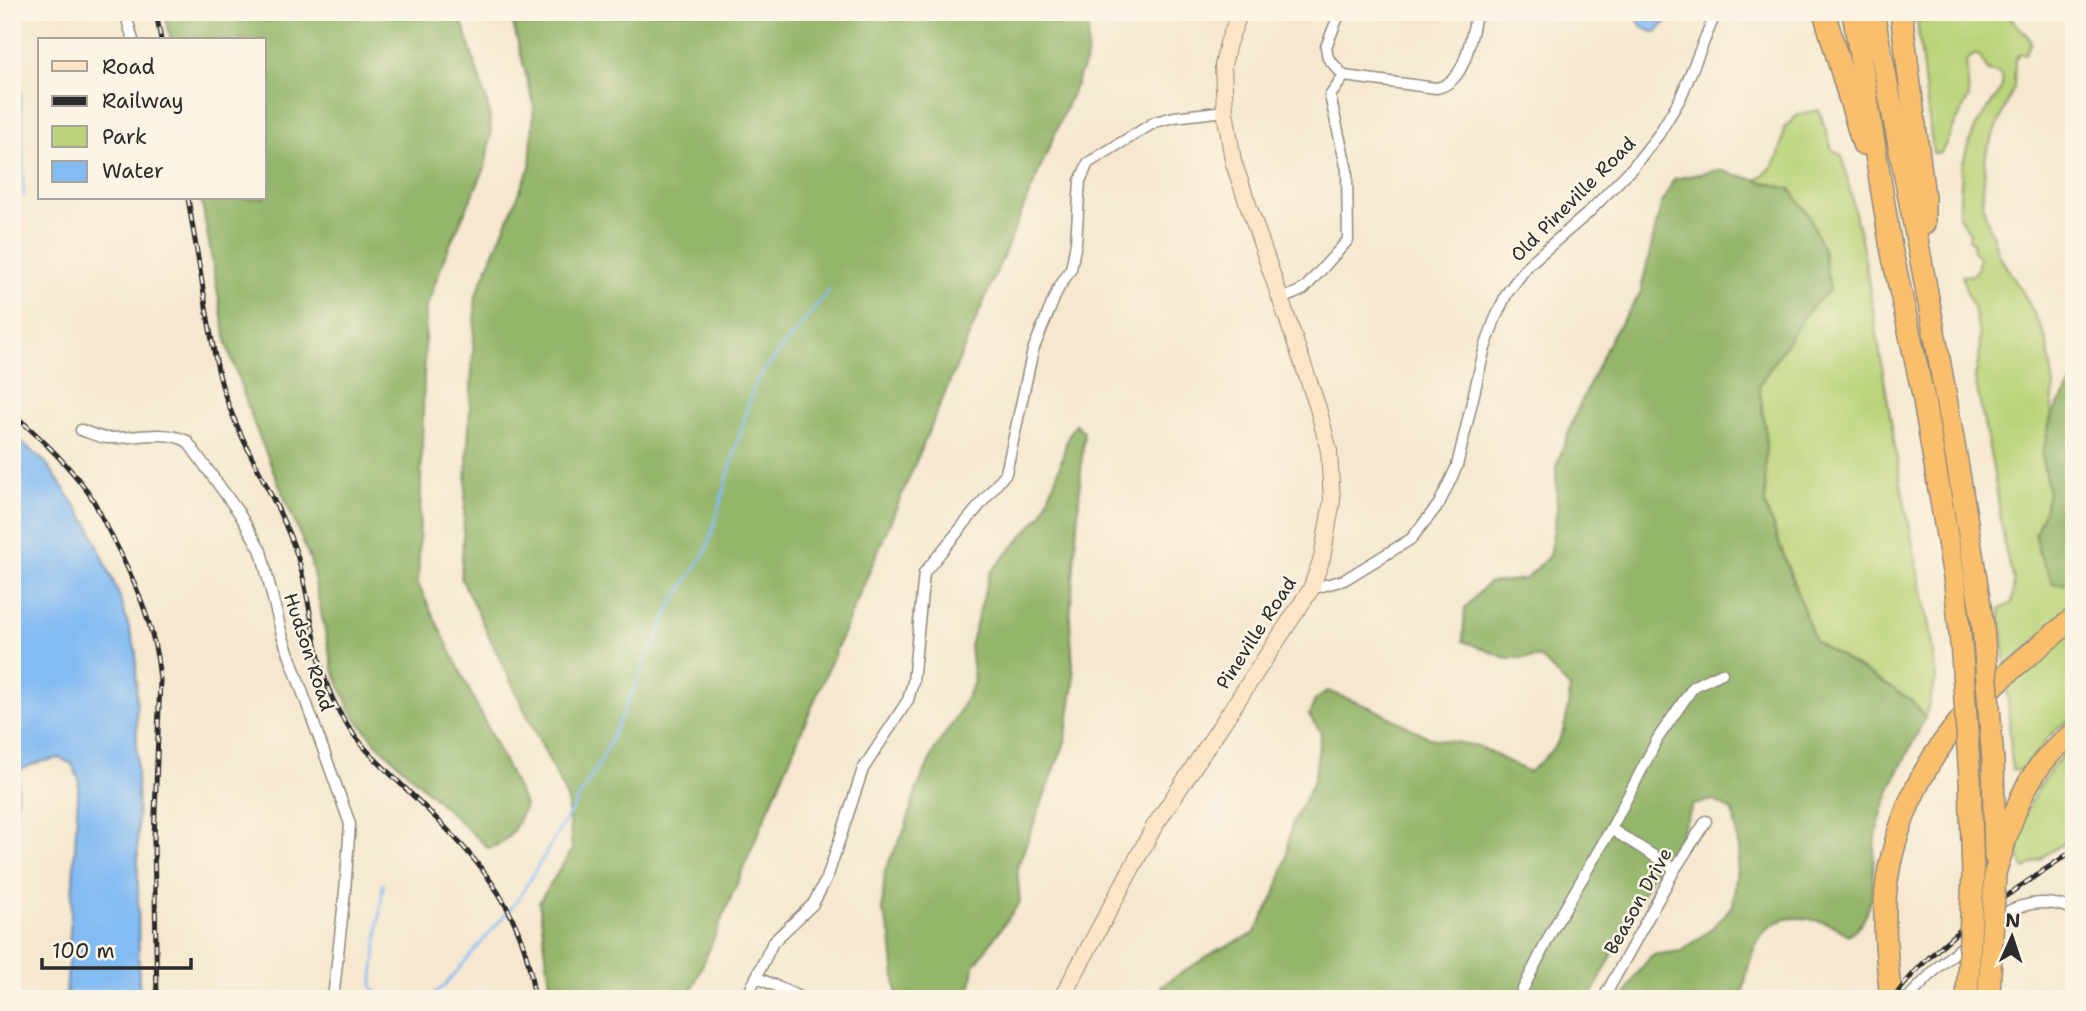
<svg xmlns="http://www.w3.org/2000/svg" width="2086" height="1011" viewBox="0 0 2086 1011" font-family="'Shantell Sans',sans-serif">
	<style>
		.green { fill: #bbd47a; stroke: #738052; stroke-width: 2 }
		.forest { fill: #94b66a; stroke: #60704a; stroke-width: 2 }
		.water { fill: #83bbf3; stroke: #57738f; stroke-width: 2 }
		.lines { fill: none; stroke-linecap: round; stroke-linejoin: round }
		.stream { stroke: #83bbf3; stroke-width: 2.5 }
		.minor-casing { stroke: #908a7d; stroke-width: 13 }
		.secondary-casing { stroke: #908a7d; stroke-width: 18 }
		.motorway-casing { stroke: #908a7d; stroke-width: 24 }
		.minor { stroke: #fff; stroke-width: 10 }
		.secondary { stroke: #fde5c5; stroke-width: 16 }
		.motorway { stroke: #f9bf6d; stroke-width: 21 }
		.rail-casing { stroke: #2b2b2b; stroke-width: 5 }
		.rail { stroke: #fcf5e5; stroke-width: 2.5; stroke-dasharray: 8; stroke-linecap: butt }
		.motorway-bridge-casing { stroke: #908a7d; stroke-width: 24; stroke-linecap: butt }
		.motorway-bridge { stroke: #f9bf6d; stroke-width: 21 }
		.labels { text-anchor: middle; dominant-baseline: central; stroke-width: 5; stroke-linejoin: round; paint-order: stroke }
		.street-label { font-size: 19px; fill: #2b2b2b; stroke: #fcf5e5 }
	</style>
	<rect width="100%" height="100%" fill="#fcf5e5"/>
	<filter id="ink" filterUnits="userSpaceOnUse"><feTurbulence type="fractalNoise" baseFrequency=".0143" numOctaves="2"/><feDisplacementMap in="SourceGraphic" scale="14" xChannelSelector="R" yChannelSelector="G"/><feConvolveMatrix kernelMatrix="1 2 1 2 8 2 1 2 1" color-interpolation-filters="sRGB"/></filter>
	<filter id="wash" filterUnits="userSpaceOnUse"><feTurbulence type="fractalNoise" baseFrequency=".00686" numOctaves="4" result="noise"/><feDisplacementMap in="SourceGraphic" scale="28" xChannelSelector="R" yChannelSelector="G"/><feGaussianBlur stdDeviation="1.57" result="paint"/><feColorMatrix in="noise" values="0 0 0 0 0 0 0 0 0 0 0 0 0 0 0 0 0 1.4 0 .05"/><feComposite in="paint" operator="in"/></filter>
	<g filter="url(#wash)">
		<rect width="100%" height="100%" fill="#f6e8cf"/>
		<path class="green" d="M 1916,12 L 2005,12 L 2028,36 L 2031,43 L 2025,54 L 2019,54 L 2015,59 L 2014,87 L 1986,152 L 1982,203 L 1998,254 L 2024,294 L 2046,338 L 2049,355 L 2054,386 L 2051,417 L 2042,457 L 2048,491 L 2044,511 L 2035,536 L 2053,583 L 2074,585 L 2074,610 L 2006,666 L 2000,609 L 2012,603 L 2014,580 L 2006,553 L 1993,468 L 1975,378 L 1980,350 L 1979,334 L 1975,314 L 1963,281 L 1962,276 L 1973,275 L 1978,267 L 1979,258 L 1973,251 L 1973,242 L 1969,240 L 1970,233 L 1959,216 L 1962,167 L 1967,148 L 1976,126 L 2000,91 L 2003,81 L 1999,73 L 1988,71 L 1980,57 L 1975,54 L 1966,61 L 1969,96 L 1941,153 L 1933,153 Z
			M 1819,110 L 1832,149 L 1842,156 L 1863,248 L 1902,490 L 1931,637 L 1936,679 L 1925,718 L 1911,700 L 1815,641 L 1765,504 L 1766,436 L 1759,385 L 1807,312 L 1830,289 L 1823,250 L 1809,215 L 1790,189 L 1756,180 C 1779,166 1781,154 1784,128 L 1799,114 Z
			M 2074,626 L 2074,717 L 2059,727 L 2049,737 L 2022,771 L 2012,770 L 2007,683 Z
			M 2074,741 L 2074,836 L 2025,869 C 2000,831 2049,769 2074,741 Z"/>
		<path class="forest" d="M 164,12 L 248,12 C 262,25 276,22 292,12 L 459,12 L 489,110 L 491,133 L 485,168 L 447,251 L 426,308 L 418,584 L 525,805 C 517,825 510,844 488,848 L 377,744 L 351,712 L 333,669 L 310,559 L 254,424 L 227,345 L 201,198 L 264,198 L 264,40 L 171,40 Z
			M 510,12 L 1089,12 L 1087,58 L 688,999 L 552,999 L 539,902 L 572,850 L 567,798 L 461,578 L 476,295 L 530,167 L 534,106 Z
			M 1718,170 L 1790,189 L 1809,215 L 1823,250 L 1830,289 L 1807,312 L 1759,385 L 1766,436 L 1765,505 L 1815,641 L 1911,700 L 1925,718 C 1906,758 1884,792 1876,837 C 1869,871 1882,913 1848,935 C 1833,924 1827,922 1809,919 C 1756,910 1749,959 1742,999 L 1623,999 L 1636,975 L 1652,955 L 1681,951 L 1710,930 L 1733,905 L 1739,850 L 1733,811 L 1713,800 L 1693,805 L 1679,838 L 1651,877 L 1590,999 L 1161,999 L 1161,986 L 1216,951 L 1254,934 L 1274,897 L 1286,861 L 1291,827 L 1314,780 L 1321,733 L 1309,715 L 1315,700 L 1327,691 L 1372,708 L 1430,738 L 1478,746 L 1529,772 C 1564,744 1566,731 1570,688 L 1541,658 L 1506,658 L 1463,641 L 1465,608 L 1488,583 L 1526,579 L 1549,556 L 1557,510 L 1556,467 L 1575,415 L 1612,336 L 1640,294 L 1661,205 L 1674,179 Z
			M 2074,379 L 2074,585 L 2053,583 L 2038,551 L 2035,535 L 2044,511 L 2048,491 L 2042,457 L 2051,417 Z
			M 1076,424 L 1084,432 L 1070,619 L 1074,683 L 1065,742 L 1017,868 L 1020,902 L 974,966 L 969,999 L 897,999 L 891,936 L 882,909 L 885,870 L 905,829 L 916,791 L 935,749 L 956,718 L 974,682 L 970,646 L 990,573 L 1042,514 L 1059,469 L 1068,437 Z"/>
		<path class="water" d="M 1637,12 L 1665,12 L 1666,22 L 1656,32 C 1642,30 1639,26 1637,12 Z
			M 12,434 L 46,463 L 89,525 L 119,595 L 136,651 L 139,999 L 66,999 L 79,780 L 72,764 L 60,758 L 40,762 L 19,770 L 12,852 Z"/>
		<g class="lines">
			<path class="stream" d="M 12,35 L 20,90 L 24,196
				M 383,884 L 372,988 L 383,999
				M 427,999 L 444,986 L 517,901 L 601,761 L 671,606 L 707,549 L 755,382 L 830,289"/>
		</g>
	</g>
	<g filter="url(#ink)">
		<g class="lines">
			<g class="minor-casing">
				<path id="minor" d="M 125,12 L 133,40
					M 1340,12 L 1326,47 L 1328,58 L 1344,76 L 1436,88 C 1467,83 1470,37 1477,12
					M 1281,300 L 1304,289 L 1348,240 L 1347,170 L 1330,96 L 1344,76
					M 81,430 C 90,433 100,438 108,438 C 135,439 161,429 187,441 L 239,513 L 261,551 L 282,635 L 350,824 L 345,891 L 333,999
					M 1311,589 L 1344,580 L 1411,539 L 1439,504 L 1457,466 L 1484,351 L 1495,319 L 1507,293 L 1529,264 L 1587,214 L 1633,167 L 1659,134 L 1680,99 L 1716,12
					M 1611,829 L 1675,869
					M 1992,922 C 2015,903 2046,897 2074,910
					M 756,977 L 804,999
					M 746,999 L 773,942 L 813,904 L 827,878 L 863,769 L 908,700 L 913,682 L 924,573 L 1006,473 L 1033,350 L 1058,289 L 1071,269 L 1076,243 L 1080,181 L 1088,163 L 1155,122 L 1174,117 L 1225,111
					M 1518,999 L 1553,929 L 1611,829 L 1658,738 L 1694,686 L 1722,673
					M 1603,999 L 1675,869 L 1706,821
					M 1907,999 L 1938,967 L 1969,941"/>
			</g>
			<g class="secondary-casing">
				<path id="secondary" d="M 1061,999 L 1154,827 L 1311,589 L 1322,558 L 1332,501 L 1329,451 L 1318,408 L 1233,161 L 1225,111 L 1223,65 L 1228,43 L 1240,12"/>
			</g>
			<g class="motorway-casing">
				<path id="motorway" d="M 1824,12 L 1863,144
					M 1853,12 L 1891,248 L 1923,395 L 1955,583 L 1962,654
					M 1873,12 C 1913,216 1953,421 1983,626
					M 1901,12 L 1924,197 L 1924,224
					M 1993,761 L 1995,857
					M 1970,780 L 1973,876
					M 1995,873 C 2013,817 2023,769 2074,733
					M 1891,999 C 1888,969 1884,938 1885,908 C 1885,878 1893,847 1903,819 C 1937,725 1999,679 2074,618"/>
			</g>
			<use href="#minor" class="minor"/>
			<use href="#secondary" class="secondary"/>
			<use href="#motorway" class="motorway"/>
			<g class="rail-casing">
				<path id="rail" d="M 156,12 L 161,40
					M 188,198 C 194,236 201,274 207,313 C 212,340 216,369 225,395 C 244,451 278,499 297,555 C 313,605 312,660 337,708 C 353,740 379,763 405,788 C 469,849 527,906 534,999
					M 12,413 C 40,437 69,465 90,495 C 97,506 102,518 108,529 C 133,576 156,627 160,680 L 154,840 L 157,999
					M 1893,999 C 1939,935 2010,894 2074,850"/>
			</g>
			<use href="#rail" class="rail"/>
			<g class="motorway-bridge-casing">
				<path id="motorway-bridge" d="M 1983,626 L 1993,761
					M 1962,654 L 1970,780
					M 1989,995 L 1995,873
					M 1967,999 L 1973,876"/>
			</g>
			<use href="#motorway-bridge" class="motorway-bridge"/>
		</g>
	</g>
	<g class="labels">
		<g class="street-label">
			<text transform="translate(1573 199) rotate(-45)">Old Pineville Road</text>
			<text transform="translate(1256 633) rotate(-57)">Pineville Road</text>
			<text transform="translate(309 652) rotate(72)">Hudson Road</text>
			<text transform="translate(1638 901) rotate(-61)">Beason Drive</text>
		</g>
	</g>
	<rect width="2086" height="1011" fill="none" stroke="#fcf5e5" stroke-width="42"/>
	<rect x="38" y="38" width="228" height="161" fill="#fcf5e5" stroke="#a8a49b" stroke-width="2"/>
	<rect x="52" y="61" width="35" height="10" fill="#fde5c5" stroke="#a8a49b" stroke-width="2"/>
	<text x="102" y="74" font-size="21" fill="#2b2b2b">Road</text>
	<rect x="52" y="96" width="35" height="10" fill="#2b2b2b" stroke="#a8a49b" stroke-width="2"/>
	<text x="102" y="108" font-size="21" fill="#2b2b2b">Railway</text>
	<rect x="52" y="126" width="35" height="21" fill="#bbd47a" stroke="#a8a49b" stroke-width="2"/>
	<text x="102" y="144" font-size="21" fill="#2b2b2b">Park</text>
	<rect x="52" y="161" width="35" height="21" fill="#83bbf3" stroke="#a8a49b" stroke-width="2"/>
	<text x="102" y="178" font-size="21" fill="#2b2b2b">Water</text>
	<g transform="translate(2012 937) rotate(3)" stroke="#fcf5e5" stroke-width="5" paint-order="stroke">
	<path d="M0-5L12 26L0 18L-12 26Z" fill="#2b2b2b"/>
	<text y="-10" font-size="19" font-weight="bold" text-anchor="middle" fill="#2b2b2b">N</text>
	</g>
	<path d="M42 958v10h149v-10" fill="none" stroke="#2b2b2b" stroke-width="3.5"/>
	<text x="52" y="958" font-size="21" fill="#2b2b2b" stroke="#fcf5e5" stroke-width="5" paint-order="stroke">100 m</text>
</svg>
